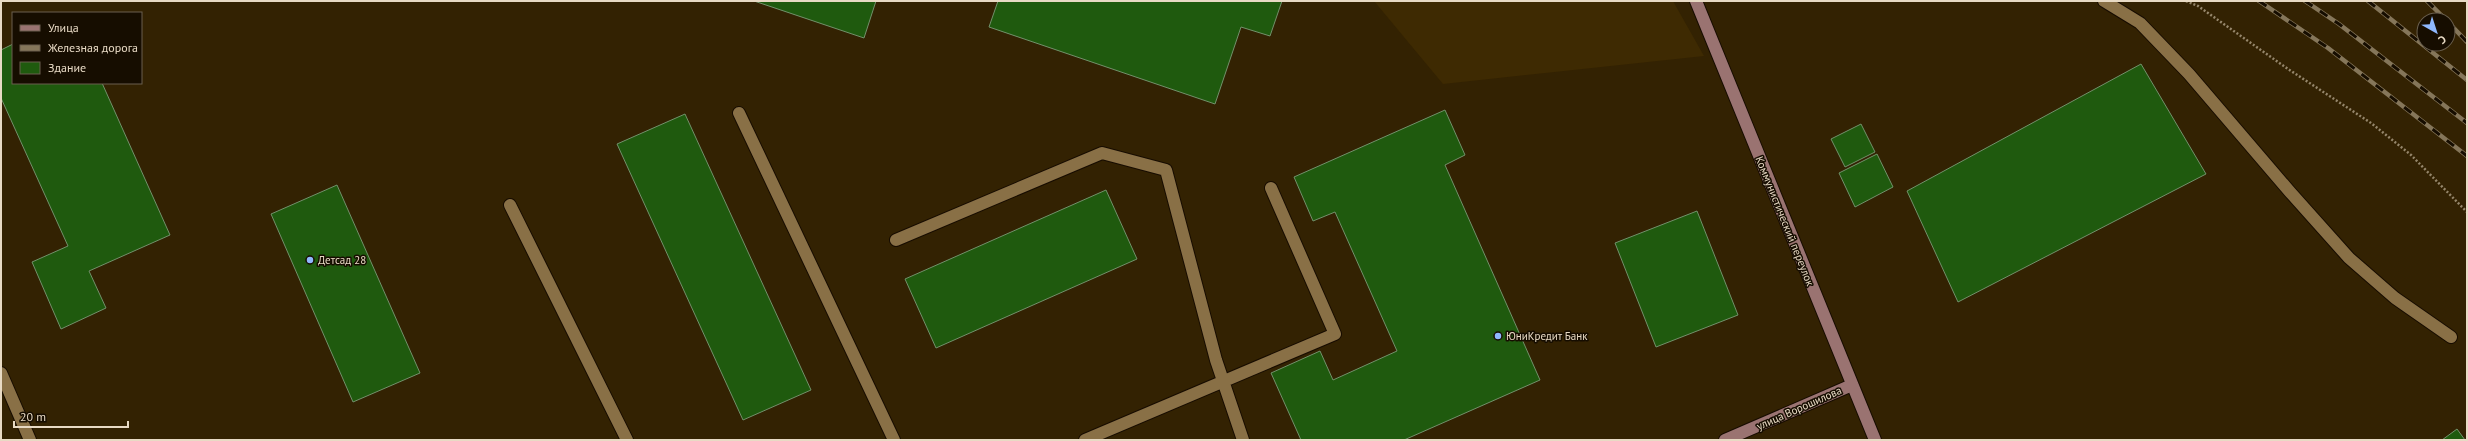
<svg xmlns="http://www.w3.org/2000/svg" width="2468" height="441" viewBox="0 0 2468 441" font-family="'PT Sans',sans-serif">
	<style>
		.built { fill: #3e2a02 }
		.building { fill: #1f5a0e; stroke: #72916b }
		.lines { fill: none; stroke-linecap: round; stroke-linejoin: round }
		.lane-casing { stroke: #170c00; stroke-width: 14 }
		.street-casing { stroke: #170c00; stroke-width: 14 }
		.secondary-casing { stroke: #170c00; stroke-width: 14 }
		.path { stroke: #95866b; stroke-width: 2.5; stroke-dasharray: 2 2; stroke-linecap: butt }
		.lane { stroke: #897046; stroke-width: 12 }
		.street { stroke: #897046; stroke-width: 12 }
		.secondary { stroke: #9a7371; stroke-width: 12 }
		.rail-casing { stroke: #85765a; stroke-width: 4.5 }
		.rail { stroke: #160d00; stroke-width: 3; stroke-dasharray: 9; stroke-linecap: butt }
		.poi-dot { fill: #8fb8fd; stroke: #160d00; stroke-width: 1.5 }
		.labels { text-anchor: middle; dominant-baseline: central; stroke-width: 3; stroke-linejoin: round; paint-order: stroke }
		.street-label { font-size: 11px; fill: #e8dac4; stroke: #160d00 }
		.poi-label { font-size: 11px; fill: #e8dac4; stroke: #160d00; text-anchor: start }
	</style>
	<rect width="100%" height="100%" fill="#332202"/>
	<path class="built" d="M 1374,1 L 1673,1 L 1704,56 L 1443,84 Z"/>
	<path class="building" d="M 754,1 L 876,1 L 864,38 Z
		M 998,1 L 1282,1 L 1270,36 L 1241,27 L 1215,104 L 989,27 Z
		M 13,44 L 13,83 L 102,83 L 170,235 L 89,271 L 106,308 L 61,329 L 32,262 L 68,246 L 1,98 L 1,50 Z
		M 2141,64 L 2206,174 L 1958,302 L 1907,191 Z
		M 1445,110 L 1465,155 L 1445,165 L 1540,380 L 1404,440 L 1301,440 L 1271,373 L 1320,351 L 1333,380 L 1397,351 L 1335,212 L 1313,221 L 1294,177 Z
		M 685,114 L 811,390 L 743,420 L 617,144 Z
		M 1861,124 L 1875,152 L 1845,167 L 1831,139 Z
		M 1877,154 L 1893,187 L 1855,207 L 1839,173 Z
		M 337,185 L 420,373 L 353,402 L 271,214 Z
		M 1106,190 L 1137,259 L 936,348 L 905,279 Z
		M 1697,211 L 1738,315 L 1656,347 L 1615,243 Z
		M 2457,429 L 2465,440 L 2442,440 Z"/>
	<g class="lines">
		<g class="lane-casing">
			<path id="lane" d="M 2104,1 L 2140,23 L 2189,74 L 2290,192 L 2349,258 L 2395,298 L 2451,337
				M 739,113 L 894,440
				M 510,205 L 627,440
				M 896,240 L 1102,153 L 1166,170 L 1216,360 L 1243,440
				M 1085,440 L 1335,334 L 1271,188"/>
		</g>
		<g class="street-casing">
			<path id="street" d="M 1,373 L 30,440"/>
		</g>
		<g class="secondary-casing">
			<path id="secondary" d="M 1696,1 L 1875,440
				M 1725,440 L 1852,385"/>
		</g>
		<path class="path" d="M 2186,1 L 2198,6 L 2288,69 L 2371,123 L 2411,155 L 2467,212"/>
		<use href="#lane" class="lane"/>
		<use href="#street" class="street"/>
		<use href="#secondary" class="secondary"/>
		<g class="rail-casing">
			<path id="rail" d="M 2259,1 L 2328,48 L 2467,156
				M 2305,1 L 2339,24 L 2467,123
				M 2368,1 L 2467,80
				M 2427,1 L 2446,20
				M 2448,22 L 2467,42"/>
		</g>
		<use href="#rail" class="rail"/>
	</g>
	<g class="poi-dot">
		<circle cx="310" cy="260" r="4"/>
		<circle cx="1498" cy="336" r="4"/>
	</g>
	<g class="labels">
		<g class="street-label">
			<text transform="translate(1785 221) rotate(68)">Коммунистический переулок</text>
			<text transform="translate(1799 408) rotate(-24)">улица Ворошилова</text>
		</g>
		<g class="poi-label">
			<text x="318" y="260">Детсад 28</text>
			<text x="1506" y="336">ЮниКредит Банк</text>
		</g>
	</g>
	<rect width="2468" height="441" fill="none" stroke="#e8dac4" stroke-width="4"/>
	<rect x="12" y="12" width="130" height="72" fill="#160d00" stroke="#6a5f4e"/>
	<rect x="20" y="25" width="20" height="6" fill="#9a7371" stroke="#6a5f4e"/>
	<text x="48" y="32" font-size="12" fill="#e8dac4">Улица</text>
	<rect x="20" y="45" width="20" height="6" fill="#85765a" stroke="#6a5f4e"/>
	<text x="48" y="52" font-size="12" fill="#e8dac4">Железная дорога</text>
	<rect x="20" y="62" width="20" height="12" fill="#1f5a0e" stroke="#6a5f4e"/>
	<text x="48" y="72" font-size="12" fill="#e8dac4">Здание</text>
	<g transform="translate(2436 32) rotate(141)"><circle r="19" fill="#160d00" stroke="#6a5f4e"/>
	<path d="M0-3L7 15L0 10L-7 15Z" fill="#8fb8fd"/>
	<text y="-6" font-size="11" font-weight="bold" text-anchor="middle" fill="#e8dac4">С</text>
	</g>
	<path d="M14 421v6h114v-6" fill="none" stroke="#e8dac4" stroke-width="2"/>
	<text x="20" y="421" font-size="12" fill="#e8dac4" stroke="#160d00" stroke-width="3" paint-order="stroke">20 m</text>
</svg>
